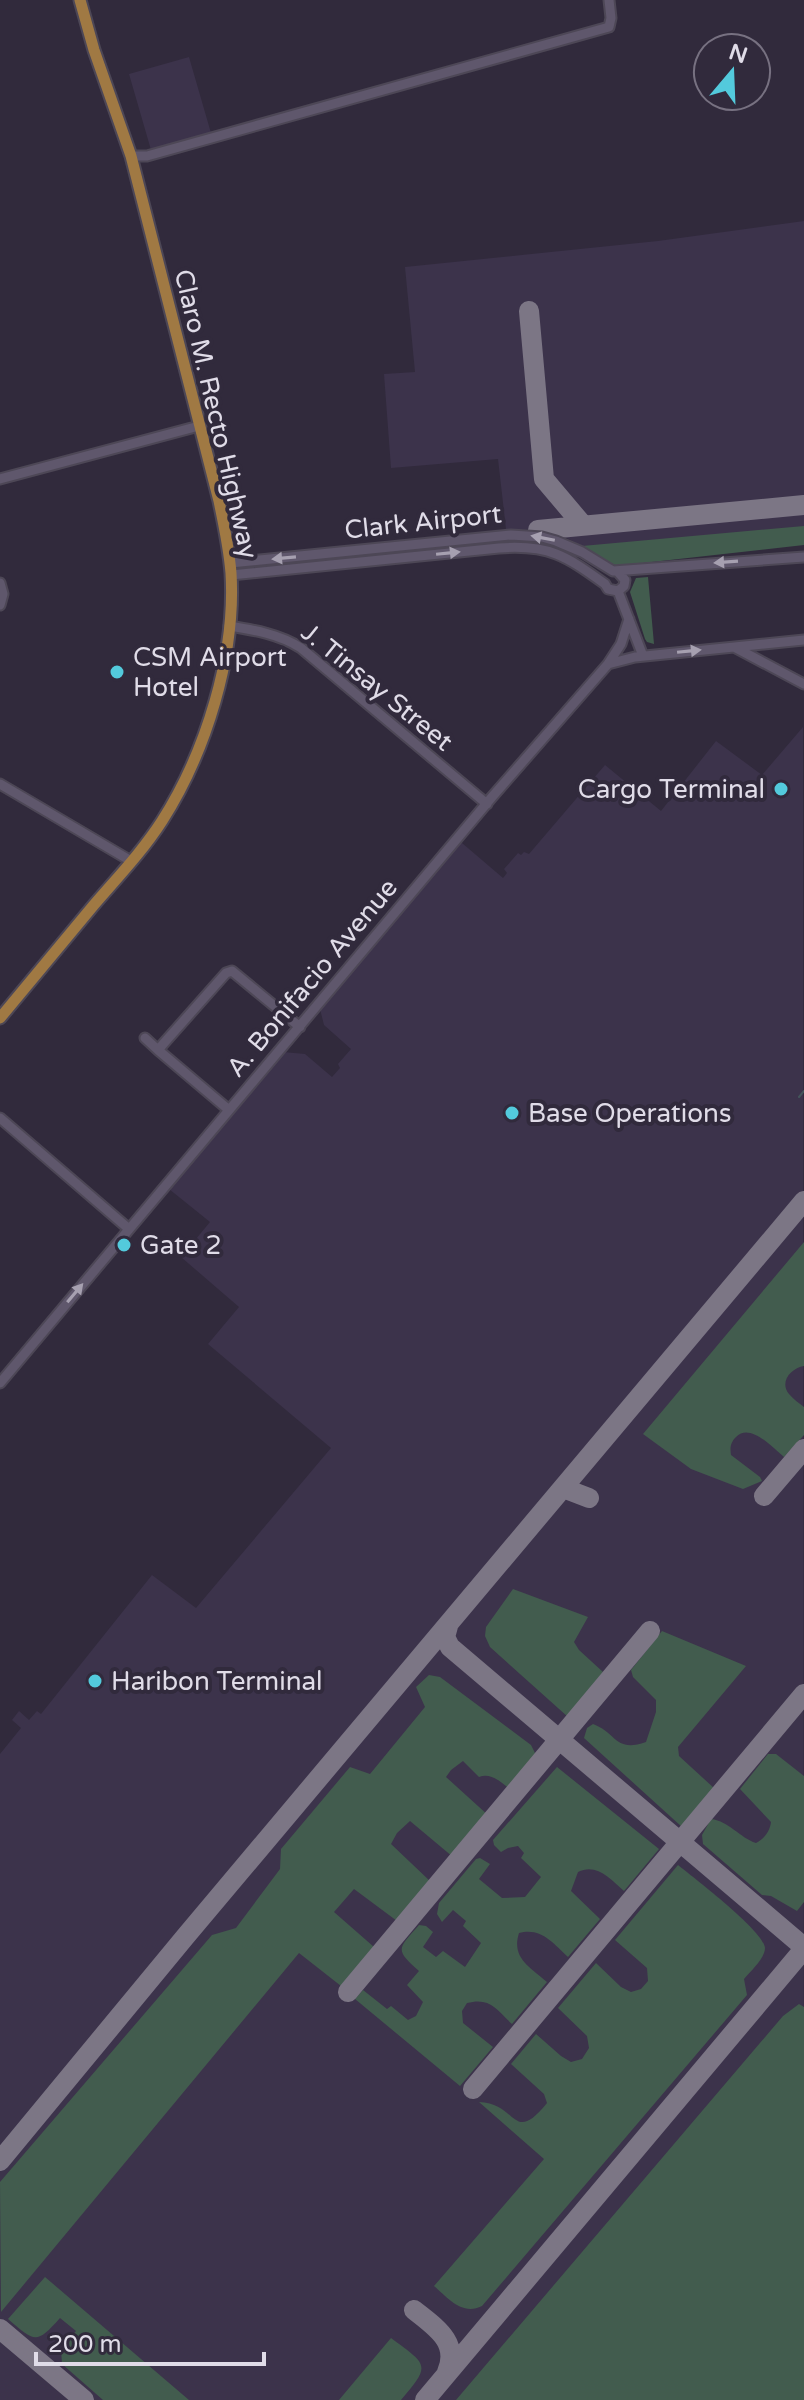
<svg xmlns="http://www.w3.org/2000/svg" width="804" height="2400" viewBox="0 0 804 2400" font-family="'Varela Round',sans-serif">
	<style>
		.built { fill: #3c334b }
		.green { fill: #425c4e }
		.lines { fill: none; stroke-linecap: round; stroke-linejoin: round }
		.stream { stroke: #44555b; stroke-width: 2 }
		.taxiway { stroke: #7c7685; stroke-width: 20 }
		.minor-casing { stroke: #4d4756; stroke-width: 13 }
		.major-casing { stroke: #4d4756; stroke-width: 15 }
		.minor { stroke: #5f576c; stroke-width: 9 }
		.major { stroke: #a07943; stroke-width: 11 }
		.oneway { fill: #a6a0b0 }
		.poi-dot { fill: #53cadc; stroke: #312a3c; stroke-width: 3 }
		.labels { text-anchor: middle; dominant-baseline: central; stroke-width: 8; stroke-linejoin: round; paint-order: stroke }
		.street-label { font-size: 26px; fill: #e0dce8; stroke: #312a3c }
		.poi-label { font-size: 26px; fill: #e0dce8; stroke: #312a3c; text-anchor: start }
	</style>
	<rect width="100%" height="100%" fill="#312a3c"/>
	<path class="built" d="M 189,57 L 211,133 L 151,150 L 129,74 Z
		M 804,221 L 804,540 L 603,557 L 561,535 L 538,530 L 506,529 L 498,459 L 391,468 L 384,374 L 415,372 L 405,267 L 658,241 Z
		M 803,727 L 804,2400 L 0,2400 L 0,1754 L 21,1728 L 12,1720 L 19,1711 L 29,1720 L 37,1711 L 41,1714 L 152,1575 L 196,1608 L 331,1448 L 208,1344 L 239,1307 L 181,1257 L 210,1222 L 169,1189 L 283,1052 L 305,1054 L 332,1077 L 340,1068 L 338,1064 L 351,1049 L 324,1025 L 320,1009 L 459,844 L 462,843 L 503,878 L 507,873 L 504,869 L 518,853 L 521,855 L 524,852 L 529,854 L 605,765 L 661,811 L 716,741 L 762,775 Z"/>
	<path class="green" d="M 804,526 L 804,545 L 616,566 L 582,546 Z
		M 648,577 L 654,644 L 647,642 L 645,639 L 630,592 L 636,578 Z
		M 804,1242 L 804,1366 C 791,1368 779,1382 789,1394 C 793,1399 799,1403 804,1407 L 804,1435 L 784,1457 C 773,1448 750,1422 736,1437 C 730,1443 730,1448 731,1455 L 760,1477 L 762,1481 L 743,1489 L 691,1469 L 643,1434 Z
		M 513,1589 L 588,1617 L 574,1642 L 579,1650 L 603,1672 L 568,1717 L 490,1647 L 485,1636 L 486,1627 Z
		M 662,1631 L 746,1666 L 678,1747 L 679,1756 L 715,1789 L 682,1827 L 584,1738 L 587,1728 L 593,1724 C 617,1733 615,1753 646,1742 L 656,1712 L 656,1700 L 633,1677 L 631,1670 Z
		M 429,1675 L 440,1677 L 531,1745 L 538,1759 L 511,1790 C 502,1783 491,1772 479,1777 L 463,1761 L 451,1770 L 446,1777 L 489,1816 L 453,1857 L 410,1821 L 397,1833 L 391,1844 L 431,1882 L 397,1921 L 354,1889 L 334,1912 L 374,1947 L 341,1986 L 299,1953 L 1,2312 L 0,2182 L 212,1935 L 236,1928 L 280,1869 L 281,1849 L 350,1767 L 370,1774 L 425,1707 L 416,1687 Z
		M 768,1754 L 776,1754 L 804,1776 L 804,1902 L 797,1911 L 771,1896 L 762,1895 L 703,1844 L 702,1835 L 711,1819 C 729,1821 740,1838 756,1843 C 765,1838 770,1831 771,1822 L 740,1789 Z
		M 557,1767 L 659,1849 L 624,1891 C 610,1879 597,1863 578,1872 L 571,1891 L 600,1919 L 568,1957 C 553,1943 541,1927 519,1933 C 511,1958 530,1967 547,1982 L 512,2024 C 496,2009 490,1997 467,2003 L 462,2011 L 463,2023 L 493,2047 L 460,2086 L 355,1999 L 363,1990 L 387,2009 L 391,2006 L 408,2020 L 416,2016 L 423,2002 L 407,1985 L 419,1971 C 394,1949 398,1949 419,1925 L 426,1926 L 433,1932 L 423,1947 L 436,1957 L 443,1951 L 465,1967 L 481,1943 L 463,1926 L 466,1921 L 453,1910 L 442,1922 L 437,1914 L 439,1903 L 476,1859 L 480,1858 L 490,1864 L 479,1879 L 502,1898 L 525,1897 L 541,1877 L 521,1858 L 524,1853 L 518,1846 L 508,1848 L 501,1852 L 494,1845 L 493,1840 Z
		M 678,1865 C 694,1878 764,1931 765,1948 C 765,1958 751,1971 744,1979 L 747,1995 L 482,2306 C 462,2316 448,2298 434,2286 L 544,2159 L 479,2102 C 518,2103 512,2146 547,2103 L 544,2094 L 511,2064 L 536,2034 L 561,2056 L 571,2062 L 582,2059 L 589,2048 L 587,2036 L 558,2008 L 596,1963 L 621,1987 L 631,1992 L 641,1989 L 648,1981 L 647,1968 L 615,1940 Z
		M 799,2004 L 804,2007 L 804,2400 L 456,2400 L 783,2016 Z
		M 45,2277 L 189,2400 L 103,2400 L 62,2364 L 61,2349 L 76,2331 L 60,2318 C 36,2345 35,2342 8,2319 Z
		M 391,2338 C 427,2365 432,2364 401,2400 L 339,2400 Z"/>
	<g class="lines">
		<path class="stream" d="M 799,1097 L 804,1091"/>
		<path class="taxiway" d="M 529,311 L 544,479 L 582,524
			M 538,530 L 804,505
			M 563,1488 L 589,1498
			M 764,1496 L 804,1449
			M 448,1626 L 445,1637 L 450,1647 L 804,1947
			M 348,1992 L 650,1631
			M 473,2089 L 804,1694
			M 0,2161 L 185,1937 L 804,1201
			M 414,2310 C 435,2327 460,2342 447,2372
			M 0,2329 L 84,2400
			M 425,2400 L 804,1949"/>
		<g class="minor-casing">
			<path id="minor" d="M 131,156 L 147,156 L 609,27 L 611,18 L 609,0
				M 0,479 L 199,426
				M 230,563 L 511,535 L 542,537 L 556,541 L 582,552 L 613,571 L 804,557
				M 618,572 L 625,580 L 624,586 L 618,591
				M 231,575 L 499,548 C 549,544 566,556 605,584 L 608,589 L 618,591
				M 0,583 L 3,594 L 0,605
				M 618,591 L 643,656
				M 229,626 C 254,630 279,634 301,648 L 487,804
				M 736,648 L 804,684
				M 608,664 L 635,657 L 804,640
				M 0,784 L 131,861
				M 145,1038 L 158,1050
				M 229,1110 L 158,1050 L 164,1043 L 226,973 L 232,971 L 300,1027
				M 0,1118 L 129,1229
				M 0,1383 L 492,797 L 608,664 L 621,644 L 629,619"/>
		</g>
		<g class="major-casing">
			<path id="major" d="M 0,1018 C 31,981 62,943 93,906 C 117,878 142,852 162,821 C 206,752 236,655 231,573 C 229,548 224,525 219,501 L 131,156 L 94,50 L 80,0"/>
		</g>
		<use href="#minor" class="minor"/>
		<use href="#major" class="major"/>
	</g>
	<defs><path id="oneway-solid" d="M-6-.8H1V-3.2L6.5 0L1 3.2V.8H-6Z" transform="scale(2)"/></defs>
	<g class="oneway">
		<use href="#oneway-solid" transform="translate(543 538) rotate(-169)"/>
		<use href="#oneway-solid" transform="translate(448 553) rotate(-6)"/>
		<use href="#oneway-solid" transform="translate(284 558) rotate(175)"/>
		<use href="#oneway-solid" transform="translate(726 562) rotate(176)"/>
		<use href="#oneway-solid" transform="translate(689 651) rotate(-6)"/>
		<use href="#oneway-solid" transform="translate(75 1293) rotate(-50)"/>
	</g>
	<g class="poi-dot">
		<circle cx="117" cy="672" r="8"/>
		<circle cx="781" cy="789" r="8"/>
		<circle cx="512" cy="1113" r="8"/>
		<circle cx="124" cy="1245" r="8"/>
		<circle cx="95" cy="1681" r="8"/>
	</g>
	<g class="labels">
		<g class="street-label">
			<text transform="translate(216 414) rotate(77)">Claro M. Recto Highway</text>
			<text transform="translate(423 522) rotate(-6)">Clark Airport</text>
			<text transform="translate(377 687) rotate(39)">J. Tinsay Street</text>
			<text transform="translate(312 978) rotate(-50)">A. Bonifacio Avenue</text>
		</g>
		<g class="poi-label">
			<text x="133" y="657">CSM Airport<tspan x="133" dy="30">Hotel</tspan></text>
			<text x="765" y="789" text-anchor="end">Cargo Terminal</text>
			<text x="528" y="1113">Base Operations</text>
			<text x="140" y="1245">Gate 2</text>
			<text x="111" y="1681">Haribon Terminal</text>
		</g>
	</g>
	<g transform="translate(732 72) rotate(19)"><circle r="38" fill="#312a3c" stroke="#777181" stroke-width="2"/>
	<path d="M0-6L14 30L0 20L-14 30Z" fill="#53cadc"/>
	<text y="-12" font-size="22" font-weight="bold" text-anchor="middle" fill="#e0dce8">N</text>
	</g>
	<path d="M36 2352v12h228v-12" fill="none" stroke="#e0dce8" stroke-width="4"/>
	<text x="48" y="2352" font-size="24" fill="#e0dce8" stroke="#312a3c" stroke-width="6" paint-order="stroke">200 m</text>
</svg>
